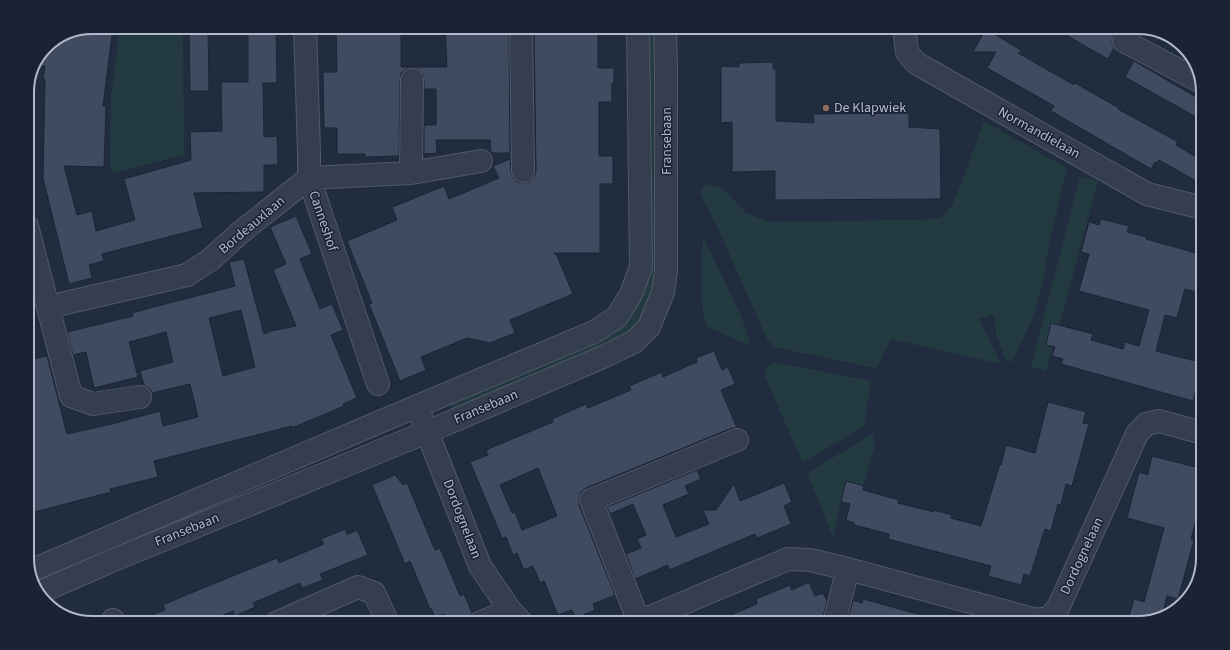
<svg xmlns="http://www.w3.org/2000/svg" width="1230" height="650" viewBox="0 0 1230 650" font-family="'Source Sans 3',sans-serif">
	<style>
		.green { fill: #233b40 }
		.building { fill: #404b61; stroke: #1c2535; fill-rule: evenodd }
		.lines { fill: none; stroke-linecap: round; stroke-linejoin: round }
		.minor-casing { stroke: #505969; stroke-width: 24 }
		.minor { stroke: #353e4f; stroke-width: 22 }
		.education-dot { fill: #8d6e63; stroke: #1a2333; stroke-width: 1.5 }
		.labels { text-anchor: middle; dominant-baseline: central; stroke-width: 3; stroke-linejoin: round; paint-order: stroke }
		.poi-label { font-size: 14px; fill: #b1b9ca; stroke: #1a2333; text-anchor: start }
		.street-label { font-size: 14px; fill: #b1b9ca; stroke: #1a2333 }
		.rim { fill: none; stroke: #b1b9ca; stroke-width: 2 }
	</style>
	<rect width="100%" height="100%" fill="#212c3f"/>
	<path class="green" d="M 120,27 L 183,27 L 184,155 L 113,173 L 110,167 L 111,96 Z
		M 659,33 L 658,297 L 627,339 L 453,412 L 448,399 L 629,310 L 645,34 Z
		M 984,121 L 1067,168 L 1049,244 L 1042,287 L 1032,320 L 1012,362 L 1006,360 L 996,334 L 994,314 L 979,319 L 1001,364 L 891,339 L 878,366 L 875,368 L 774,347 L 767,339 L 721,235 L 701,195 C 700,189 702,187 708,184 L 720,187 L 728,193 L 746,213 L 770,222 L 906,220 L 933,219 L 943,216 L 951,207 L 961,184 Z
		M 1080,176 L 1098,181 L 1059,327 L 1054,327 L 1049,347 L 1053,348 L 1046,371 L 1031,367 Z
		M 703,236 L 740,314 L 749,338 L 750,342 L 748,344 L 739,341 L 708,327 C 699,319 702,250 703,236 Z
		M 773,362 L 871,381 L 864,426 L 803,463 L 765,377 L 766,369 Z
		M 874,433 L 874,449 L 861,494 L 843,491 L 833,537 L 808,475 L 809,472 Z"/>
	<path class="building" d="M 92,27 L 113,27 L 103,106 L 106,106 L 104,167 L 64,166 L 77,215 L 92,211 L 96,231 L 135,220 L 124,179 L 191,160 L 190,132 L 222,131 L 221,82 L 248,82 L 248,28 L 276,27 L 277,83 L 263,83 L 264,137 L 277,136 L 278,165 L 264,165 L 264,192 L 194,193 L 203,228 L 102,254 L 104,261 L 89,265 L 92,278 L 69,284 L 43,178 L 45,79 L 43,79 L 45,66 L 41,66 L 42,55 L 46,46 Z
		M 189,27 L 208,27 L 209,91 L 190,91 Z
		M 336,27 L 401,27 L 401,67 L 447,67 L 445,27 L 509,27 L 510,153 L 491,153 L 490,140 L 436,140 L 437,153 L 424,154 L 424,125 L 436,125 L 436,89 L 424,89 L 424,80 L 423,74 L 418,69 L 412,68 L 406,69 L 401,73 L 400,80 L 399,156 L 365,157 L 365,154 L 337,154 L 337,128 L 324,128 L 323,72 L 337,72 Z
		M 534,27 L 598,27 L 598,68 L 614,68 L 614,83 L 612,83 L 612,102 L 599,102 L 599,156 L 613,156 L 613,184 L 600,184 L 600,253 L 554,253 L 556,254 L 573,294 L 510,320 L 515,333 L 490,343 L 467,338 L 421,357 L 426,370 L 400,381 L 369,304 L 372,303 L 347,241 L 397,220 L 392,207 L 405,202 L 444,186 L 449,199 L 499,178 L 493,166 L 510,159 L 511,172 L 512,177 L 517,182 L 524,183 L 529,182 L 534,177 L 536,171 Z
		M 1052,27 L 1122,27 L 1113,35 L 1112,42 L 1114,48 L 1108,59 Z
		M 986,29 L 1024,52 L 1019,52 L 1018,53 L 1074,85 L 1075,83 L 1119,108 L 1118,109 L 1178,142 L 1176,145 L 1203,161 L 1203,185 L 1159,160 L 1157,163 L 1155,162 L 1151,169 L 1051,111 L 1054,106 L 987,68 L 996,52 L 973,52 Z
		M 1134,61 L 1203,101 L 1203,121 L 1125,77 Z
		M 773,62 L 773,69 L 776,69 L 776,121 L 814,123 L 813,114 L 909,113 L 909,127 L 940,129 L 941,199 L 775,200 L 775,171 L 732,172 L 732,122 L 721,123 L 721,66 L 739,67 L 739,63 Z
		M 296,216 L 312,254 L 300,259 L 320,309 L 332,304 L 343,330 L 331,335 L 357,398 L 343,404 L 344,406 L 292,428 L 292,426 L 154,461 L 158,477 L 110,489 L 111,492 L 27,514 L 27,360 L 47,356 L 67,434 L 112,424 L 160,411 L 163,426 L 198,417 L 190,384 L 152,393 L 150,389 L 144,385 L 140,371 L 173,362 L 166,332 L 129,342 L 138,377 L 94,388 L 86,352 L 73,355 L 67,332 L 133,316 L 132,313 L 150,308 L 235,286 L 229,262 L 244,259 L 264,334 L 271,331 L 296,326 L 273,270 L 286,264 L 270,227 ZM 241,310 L 255,367 L 223,376 L 209,318 Z
		M 1101,219 L 1129,226 L 1127,232 L 1146,237 L 1146,239 L 1203,255 L 1203,294 L 1185,289 L 1177,318 L 1165,315 L 1156,351 L 1203,363 L 1193,401 L 1061,364 L 1063,359 L 1052,356 L 1055,347 L 1046,345 L 1051,323 L 1093,334 L 1091,340 L 1123,349 L 1125,342 L 1139,346 L 1149,310 L 1079,291 L 1089,254 L 1081,252 L 1089,222 L 1099,225 Z
		M 714,351 L 722,370 L 728,367 L 735,384 L 721,390 L 737,428 L 732,428 L 586,488 L 581,492 L 579,498 L 579,505 L 615,595 L 593,604 L 595,610 L 576,618 L 572,610 L 558,615 L 544,581 L 540,583 L 533,566 L 524,570 L 517,553 L 513,555 L 506,537 L 502,538 L 470,462 L 488,455 L 486,450 L 553,422 L 552,419 L 586,404 L 588,408 L 631,390 L 629,386 L 662,372 L 663,377 L 681,369 L 697,362 L 696,358 ZM 538,468 L 557,516 L 522,530 L 515,512 L 512,513 L 500,485 Z
		M 1048,402 L 1086,412 L 1083,423 L 1089,424 L 1072,486 L 1066,484 L 1061,505 L 1058,504 L 1051,531 L 1045,529 L 1030,576 L 1024,574 L 1021,585 L 988,576 L 991,566 L 888,539 L 889,534 L 854,525 L 854,523 L 846,520 L 850,504 L 841,502 L 846,481 L 864,486 L 863,490 L 899,500 L 898,503 L 934,512 L 934,510 L 952,515 L 951,518 L 981,526 L 1000,464 L 1001,465 L 1006,445 L 1035,453 Z
		M 1152,456 L 1203,469 L 1203,494 L 1191,539 L 1194,540 L 1178,599 L 1167,596 L 1162,616 L 1138,623 L 1127,623 L 1134,599 L 1144,602 L 1164,528 L 1127,518 L 1139,472 L 1148,475 Z
		M 697,470 L 701,479 L 685,486 L 689,494 L 663,505 L 676,537 L 709,524 L 703,510 L 716,510 L 734,484 L 740,501 L 784,483 L 792,502 L 784,506 L 791,524 L 757,538 L 755,534 L 669,570 L 668,565 L 635,579 L 626,554 L 641,548 L 637,539 L 646,535 L 633,504 L 610,514 L 607,507 Z
		M 395,475 L 403,485 L 407,483 L 435,550 L 440,548 L 460,596 L 464,594 L 472,613 L 469,616 L 452,623 L 448,623 L 444,614 L 435,617 L 431,608 L 430,609 L 410,561 L 405,564 L 372,485 Z
		M 345,529 L 347,535 L 357,530 L 368,555 L 320,574 L 323,580 L 302,588 L 300,583 L 253,603 L 255,607 L 235,616 L 233,611 L 204,623 L 134,623 L 165,610 L 163,605 L 186,595 L 277,558 L 279,563 L 324,544 L 321,539 Z
		M 809,582 L 815,596 L 823,593 L 827,601 L 823,616 L 807,623 L 712,623 L 757,604 L 756,599 L 790,585 L 792,590 Z
		M 863,599 L 932,618 L 932,623 L 847,623 L 853,600 L 862,603 Z"/>
	<g class="lines">
		<g class="minor-casing">
			<path id="minor" d="M 521,27 L 523,171
				M 904,27 L 907,52 L 916,63 L 1147,194 L 1203,208
				M 1124,41 L 1201,82
				M 411,173 L 412,80
				M 27,226 L 48,307 L 187,275 L 210,260 L 241,232 L 309,178 L 309,152 L 305,27
				M 48,307 L 71,396 L 93,404 L 140,397
				M 378,384 L 309,178 L 411,173 L 481,161
				M 422,419 L 480,566 L 510,610 L 522,623
				M 30,571 L 389,418 L 594,332 L 617,317 L 631,294 L 641,267 L 638,27
				M 38,593 L 109,562 L 427,432 L 603,357 L 634,342 L 649,327 L 663,292 L 666,271 L 666,69 L 665,27
				M 113,620 L 114,623
				M 639,622 L 591,500 L 737,440
				M 276,623 L 358,587 L 374,593 L 388,623
				M 479,623 L 510,610
				M 636,623 L 788,559 L 810,560 L 848,569 L 1037,620 L 1050,617 L 1059,606 L 1137,434 L 1146,424 L 1159,421 L 1203,433
				M 834,623 L 848,569"/>
		</g>
		<use href="#minor" class="minor"/>
	</g>
	<circle class="education-dot" cx="826" cy="108" r="4"/>
	<g class="labels">
		<g class="poi-label">
			<text x="834" y="108">De Klapwiek</text>
		</g>
		<g class="street-label">
			<text transform="translate(1039 133) rotate(29)">Normandielaan</text>
			<text transform="translate(667 141) rotate(-90)">Fransebaan</text>
			<text transform="translate(323 221) rotate(71)">Canneshof</text>
			<text transform="translate(252 225) rotate(-40)">Bordeauxlaan</text>
			<text transform="translate(486 407) rotate(-23)">Fransebaan</text>
			<text transform="translate(462 519) rotate(69)">Dordognelaan</text>
			<text transform="translate(187 530) rotate(-22)">Fransebaan</text>
			<text transform="translate(1082 556) rotate(-65)">Dordognelaan</text>
		</g>
	</g>
	<path d="M0 0H1230V650H0ZM92 34H1138A58 58 0 0 1 1196 92V558A58 58 0 0 1 1138 616H92A58 58 0 0 1 34 558V92A58 58 0 0 1 92 34Z" fill="#1a2333" fill-rule="evenodd"/>
	<path class="rim" d="M92 34H1138A58 58 0 0 1 1196 92V558A58 58 0 0 1 1138 616H92A58 58 0 0 1 34 558V92A58 58 0 0 1 92 34Z"/>
</svg>
